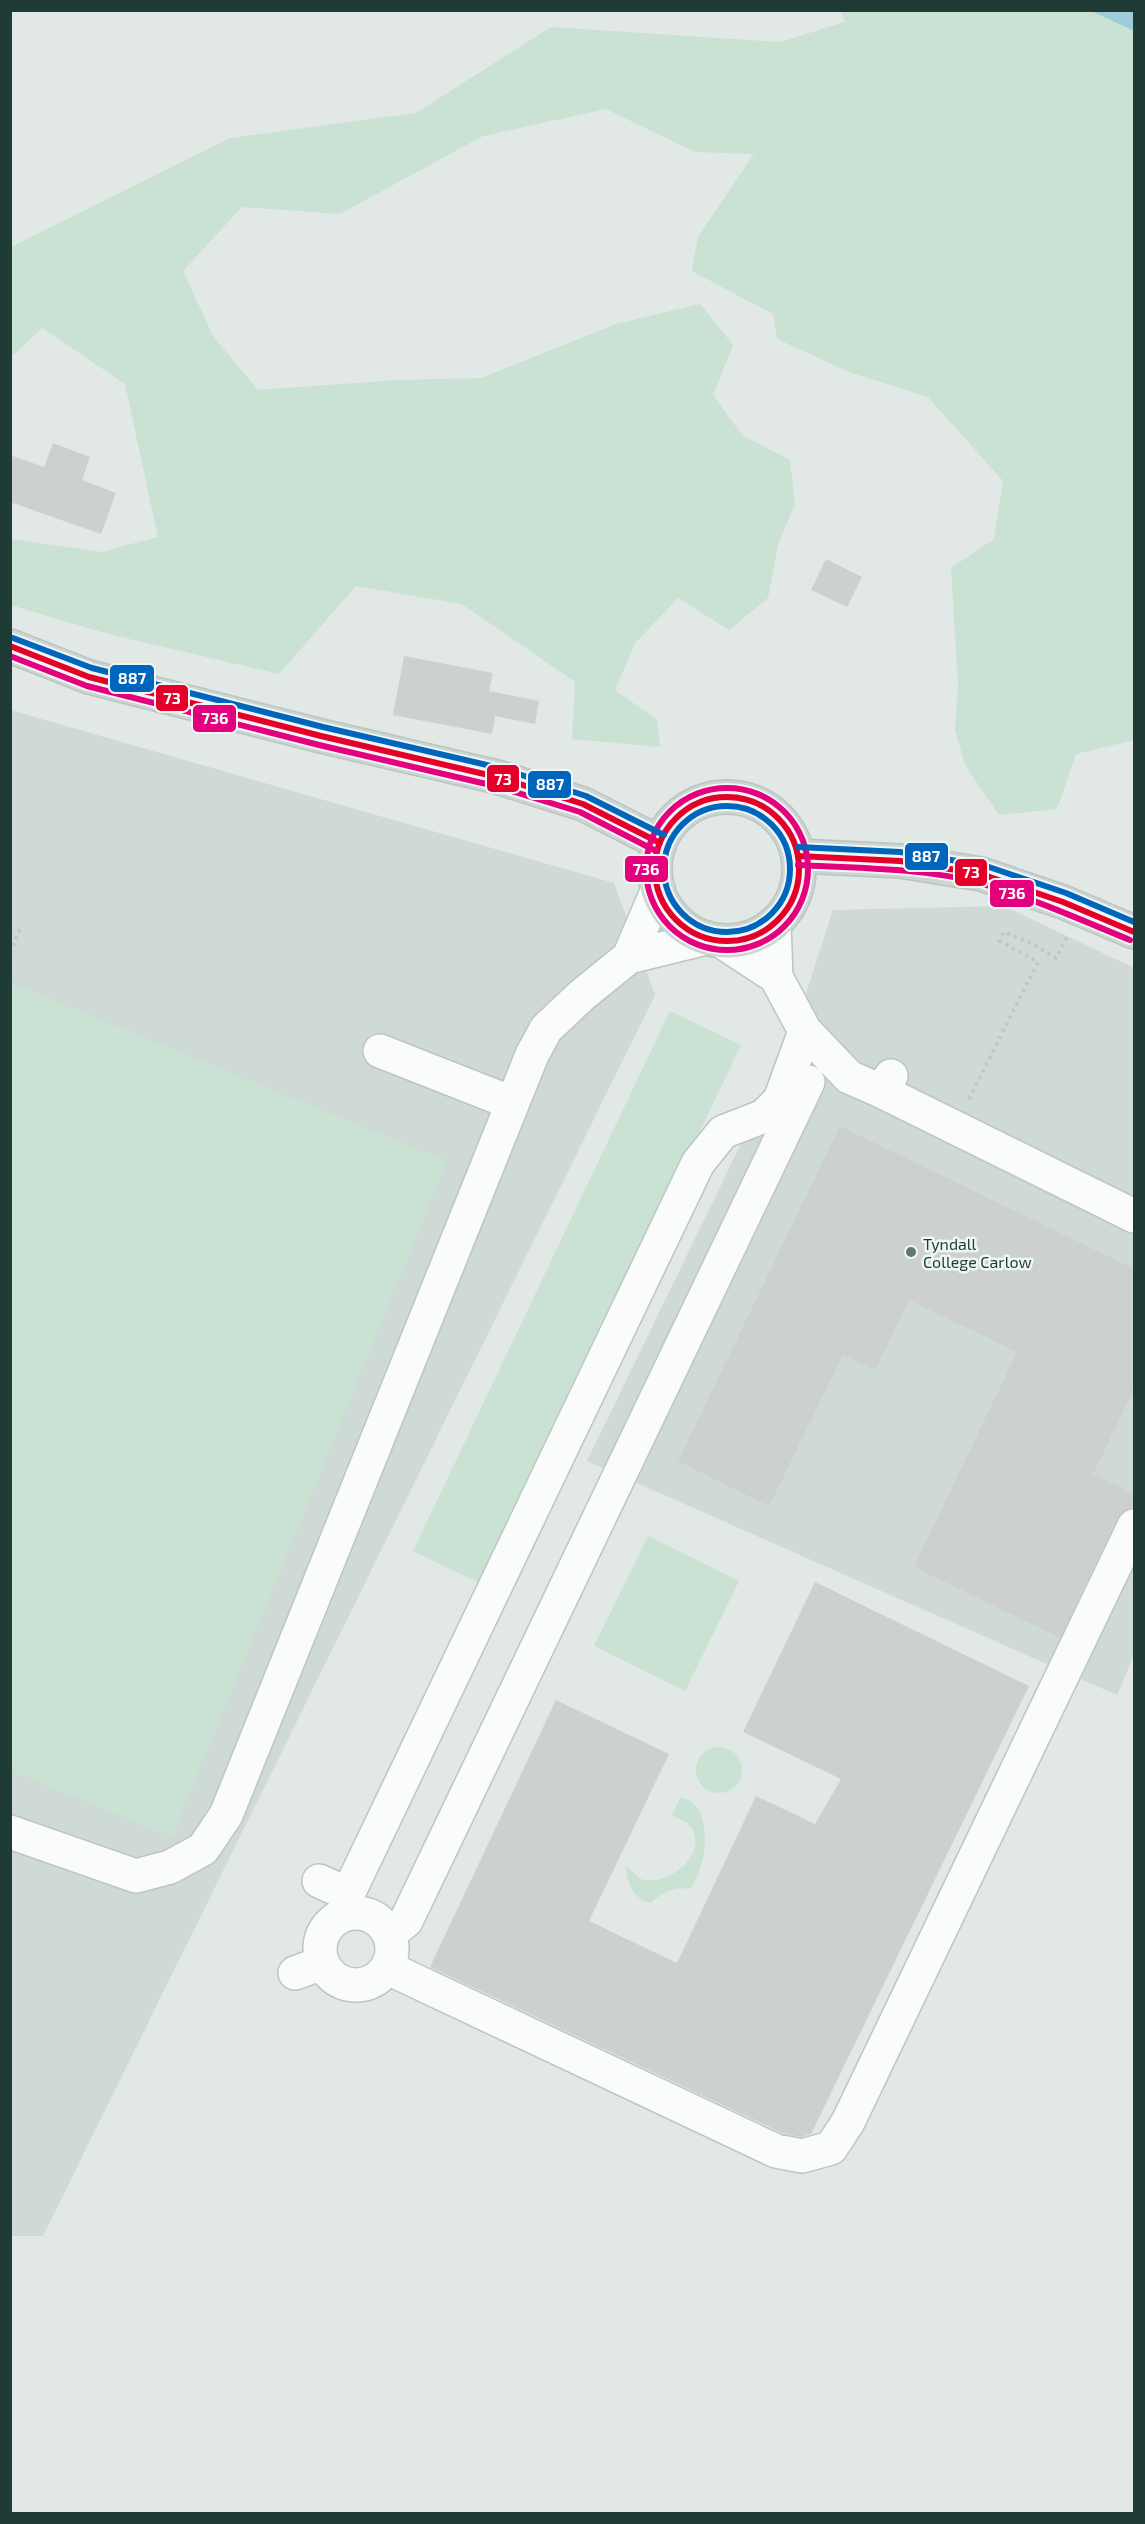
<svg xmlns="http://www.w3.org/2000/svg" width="1145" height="2524" viewBox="0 0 1145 2524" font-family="'Exo 2',sans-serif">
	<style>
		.built { fill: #cfd9d6 }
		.green { fill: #c9e2d3 }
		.water { fill: #a0cbd8 }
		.building { fill: #ccd1d0 }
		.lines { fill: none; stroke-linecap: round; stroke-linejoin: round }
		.minor-casing { stroke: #bec5c2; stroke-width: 36 }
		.major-casing { stroke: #bbc5c2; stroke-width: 36 }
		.path { stroke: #bfc8c6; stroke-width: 4; stroke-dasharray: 3 4.5; stroke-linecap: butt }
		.minor { stroke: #fafcfb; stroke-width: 33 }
		.major { stroke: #ccd5d3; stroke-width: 33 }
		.bus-1-casing { stroke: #eff7f4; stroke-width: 10 }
		.bus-2-casing { stroke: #eff7f4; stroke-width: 10 }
		.bus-3-casing { stroke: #eff7f4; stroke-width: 10 }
		.bus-1 { stroke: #e4002b; stroke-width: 6 }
		.bus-2 { stroke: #e5007d; stroke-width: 6 }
		.bus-3 { stroke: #0065bd; stroke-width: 6 }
		.poi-dot { fill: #637873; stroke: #eff7f4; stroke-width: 2 }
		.labels { text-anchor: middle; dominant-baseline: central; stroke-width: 5; stroke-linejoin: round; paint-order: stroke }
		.poi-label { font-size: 16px; fill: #1f3b36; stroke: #eff7f4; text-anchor: start }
		.line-badge { stroke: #eff7f4; stroke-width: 2 }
		.badge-label { font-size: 16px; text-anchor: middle; font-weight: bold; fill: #fff }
	</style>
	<rect width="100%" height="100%" fill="#e1e8e5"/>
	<path class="built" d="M 10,710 L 614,883 L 655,995 L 43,2236 L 11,2236 Z
		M 1004,906 L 1134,968 L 1134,1655 L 1117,1695 L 587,1461 L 790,1043 L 833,910 Z"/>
	<path class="green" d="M 841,11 L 1091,11 L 1134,31 L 1134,740 L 1076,754 L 1057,809 L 999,815 L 965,765 L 955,730 L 958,684 L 951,568 L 994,539 L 1003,481 L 928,397 L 849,372 L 777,339 L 773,314 L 692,271 L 698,237 L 754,154 L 695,152 L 606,109 L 483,136 L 340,214 L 242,207 L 183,271 L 213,336 L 258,390 L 398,380 L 481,378 L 616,324 L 700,304 L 733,345 L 713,395 L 742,435 L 790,460 L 795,504 L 778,544 L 768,598 L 729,630 L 678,598 L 635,643 L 615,690 L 657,720 L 660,747 L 572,739 L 575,682 L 462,604 L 356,586 L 279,674 L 108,634 L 11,605 L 11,539 L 101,552 L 158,537 L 125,384 L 42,328 L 11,357 L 11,247 L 230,138 L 416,113 L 551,27 L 780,42 L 845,22 Z
		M 11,983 L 447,1161 L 172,1837 L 11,1771 Z
		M 670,1011 L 741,1045 L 483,1585 L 413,1551 Z
		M 648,1536 L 739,1581 L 685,1691 L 594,1646 Z
		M696 1770a23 23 0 1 1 46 0a23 23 0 1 1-46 0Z
		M 680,1798 C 716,1801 707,1869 690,1889 C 676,1886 661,1892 651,1903 C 634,1900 627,1883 626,1867 C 631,1870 636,1876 641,1879 C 665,1888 710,1855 691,1827 C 687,1821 678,1819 672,1815 Z"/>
	<path class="water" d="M 1091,11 L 1134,11 L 1134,31 Z"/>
	<path class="building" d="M 53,443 L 90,457 L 82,480 L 116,493 L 101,534 L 10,502 L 10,455 L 44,467 Z
		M 826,559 L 862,577 L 847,607 L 811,590 Z
		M 404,656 L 493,673 L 489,691 L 539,701 L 535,724 L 495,716 L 492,734 L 393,715 Z
		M 840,1126 L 1134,1269 L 1134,1389 L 1093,1474 L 1134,1494 L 1134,1506 L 1123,1511 L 1117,1518 L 1060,1638 L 914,1567 L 1017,1352 L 909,1300 L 875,1370 L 843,1355 L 769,1506 L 678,1461 Z
		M 815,1582 L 1029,1686 L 811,2134 L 801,2137 L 782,2133 L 430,1967 L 556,1700 L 669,1754 L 589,1921 L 677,1963 L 756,1796 L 815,1824 L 841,1779 L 743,1732 Z"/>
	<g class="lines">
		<g class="minor-casing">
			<path id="minor" d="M 774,924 L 776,977 L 805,1031 L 849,1077 L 881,1091 L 891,1076
				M 721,941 L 776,977
				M 629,957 L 658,889
				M 380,1051 L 512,1103
				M 881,1091 L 1134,1216
				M 10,1832 L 136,1876 L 170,1867 L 203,1849 L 226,1815 L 532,1055 L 546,1029 L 582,995 L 629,957 L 706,938
				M 319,1881 L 348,1894
				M320 1949a36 36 0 1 1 72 0a36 36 0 1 1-72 0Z
				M 347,1914 L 348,1894 L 698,1163 L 723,1132 L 764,1116 L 780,1100 L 805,1031
				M 390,1934 L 406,1921 L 808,1082
				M 388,1968 L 776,2151 L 802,2156 L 831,2148 L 848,2122 L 1134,1526
				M 295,1973 L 322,1963"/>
		</g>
		<g class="major-casing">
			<path id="major" d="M 10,646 L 89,677 L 321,736 L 497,777 L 583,804 L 660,843
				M655 869a72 72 0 1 1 144 0a72 72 0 1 1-144 0Z
				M 798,856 L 900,861 L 981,874 L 1063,902 L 1134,932"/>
		</g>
		<path class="path" d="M 10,953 L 20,929
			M 969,1099 L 1038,962 L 1000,941 L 1004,932 L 1031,943 L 1056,958 L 1067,937"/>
		<use href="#minor" class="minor"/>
		<use href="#major" class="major"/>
		<g class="bus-1-casing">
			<path id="bus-1" d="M 10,646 L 89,677 L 321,736 L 497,777 L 583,804 L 660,843
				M655 869a72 72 0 1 1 144 0a72 72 0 1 1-144 0Z
				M 798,856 L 900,861 L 981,874 L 1063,902 L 1134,932"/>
		</g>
		<g class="bus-2-casing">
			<path id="bus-2" d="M 10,656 L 87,686 L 319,745 L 495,786 L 580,812 L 656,851
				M646 869a81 81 0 1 1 162 0a81 81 0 1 1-162 0Z
				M 798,865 C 856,868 924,868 980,883 C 1032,898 1081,920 1130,940"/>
		</g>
		<g class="bus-3-casing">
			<path id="bus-3" d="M 13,638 L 92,668 L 323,727 L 500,768 L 586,796 L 664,835
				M664 869a63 63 0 1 1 126 0a63 63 0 1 1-126 0Z
				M 798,847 L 900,852 L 983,865 L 1066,893 L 1134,922"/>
		</g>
		<use href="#bus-1" class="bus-1"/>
		<use href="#bus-2" class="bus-2"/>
		<use href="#bus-3" class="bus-3"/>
	</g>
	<circle class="poi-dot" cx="911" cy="1252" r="6"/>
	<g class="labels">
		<g class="poi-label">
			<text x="923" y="1243">Tyndall<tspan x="923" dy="18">College Carlow</tspan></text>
		</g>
	</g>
	<g class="line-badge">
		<rect x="109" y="664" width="46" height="29" rx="6" fill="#0065bd"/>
		<rect x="155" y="684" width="34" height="28" rx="6" fill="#e4002b"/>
		<rect x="192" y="704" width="45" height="29" rx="6" fill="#e5007d"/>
		<rect x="486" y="764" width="34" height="29" rx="6" fill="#e4002b"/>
		<rect x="527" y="770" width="45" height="29" rx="6" fill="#0065bd"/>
		<rect x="904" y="842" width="45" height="29" rx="6" fill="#0065bd"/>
		<rect x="624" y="855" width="45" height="28" rx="6" fill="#e5007d"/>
		<rect x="954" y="858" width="34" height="29" rx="6" fill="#e4002b"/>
		<rect x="989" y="879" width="46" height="29" rx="6" fill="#e5007d"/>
	</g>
	<g class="badge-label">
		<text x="132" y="684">887</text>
		<text x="172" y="704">73</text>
		<text x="215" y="724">736</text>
		<text x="503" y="785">73</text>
		<text x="550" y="790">887</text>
		<text x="926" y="862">887</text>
		<text x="646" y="875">736</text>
		<text x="971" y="878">73</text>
		<text x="1012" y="899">736</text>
	</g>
	<rect width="1145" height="2524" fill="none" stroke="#1f3b36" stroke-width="24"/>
</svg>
